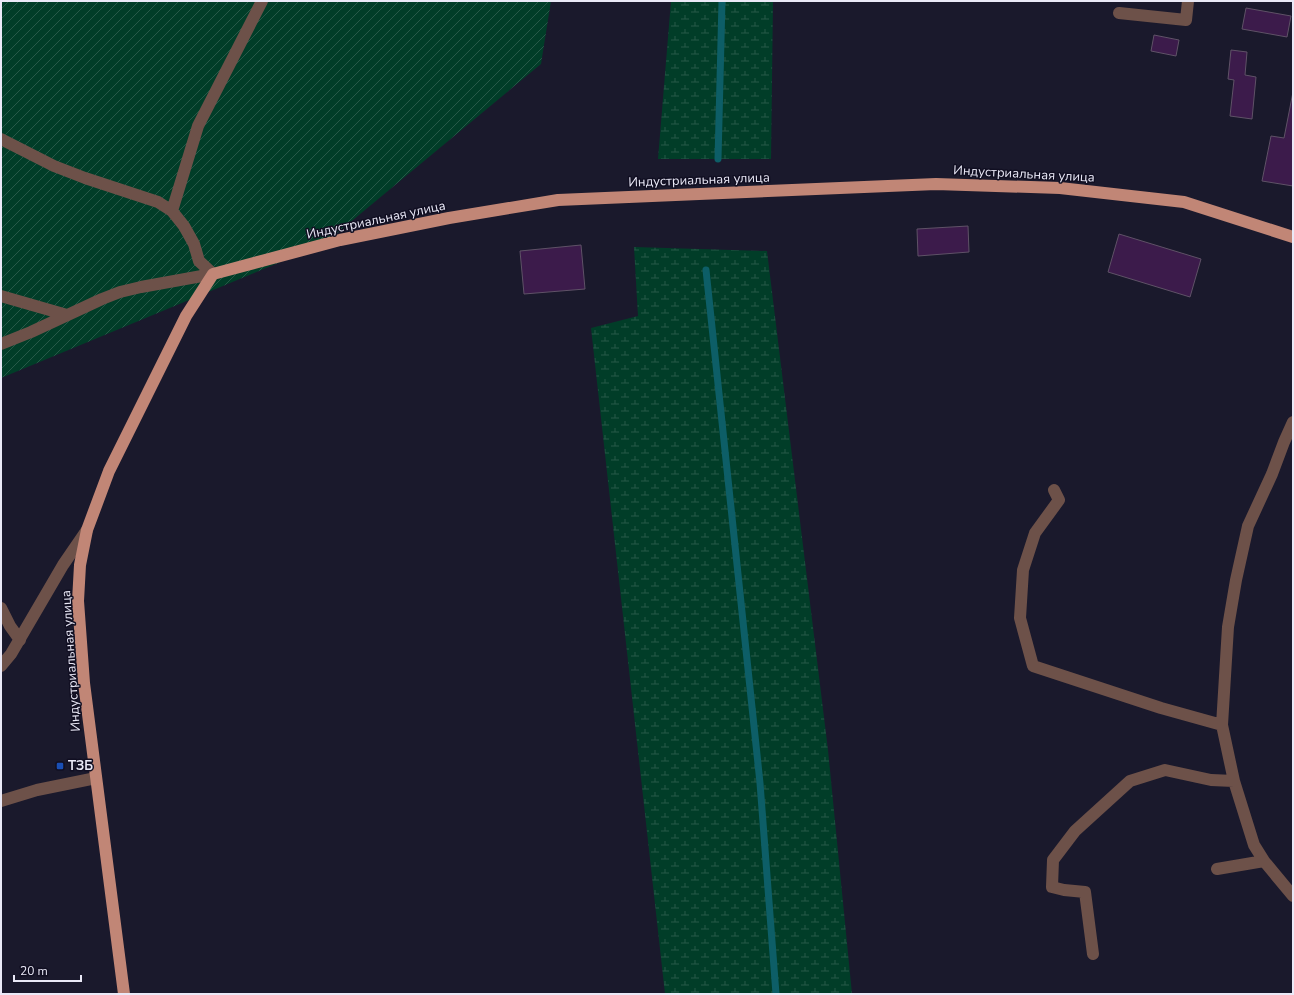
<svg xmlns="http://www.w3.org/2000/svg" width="1294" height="995" viewBox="0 0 1294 995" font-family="'Nunito Sans',sans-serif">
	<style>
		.wetland { fill: url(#wetland-marsh) }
		.garden { fill: url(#garden-furrows) }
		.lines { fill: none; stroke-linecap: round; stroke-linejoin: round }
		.stream { stroke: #0d5e67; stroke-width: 7 }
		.building { fill: #3c1b4b; stroke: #5f5267 }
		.minor { stroke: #6d5149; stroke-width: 12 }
		.major { stroke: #c18676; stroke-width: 12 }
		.transit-dot { fill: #1a4fb4; stroke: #110f22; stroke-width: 1.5 }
		.labels { text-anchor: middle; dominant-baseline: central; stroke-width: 3; stroke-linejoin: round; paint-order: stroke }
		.street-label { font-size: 13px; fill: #eae9f7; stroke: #110f22 }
		.poi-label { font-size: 13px; font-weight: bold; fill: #eae9f7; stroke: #110f22; text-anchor: start }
	</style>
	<defs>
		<pattern id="wetland-marsh" width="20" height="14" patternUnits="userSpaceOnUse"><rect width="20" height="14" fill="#013d28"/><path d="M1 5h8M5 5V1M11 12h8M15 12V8" fill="none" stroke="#265948"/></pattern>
		<pattern id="garden-furrows" width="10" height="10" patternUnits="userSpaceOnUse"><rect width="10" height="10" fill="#013d28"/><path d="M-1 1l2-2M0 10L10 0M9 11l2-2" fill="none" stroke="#265948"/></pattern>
	</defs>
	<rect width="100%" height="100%" fill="#1a192c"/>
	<path class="wetland" d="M 671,1 L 773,1 L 771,159 L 658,159 Z
		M 634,247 L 767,251 L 828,750 L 852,994 L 665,994 L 591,328 L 638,316 Z"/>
	<path class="garden" d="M 1,1 L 551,1 L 541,64 L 324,244 L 1,378 Z"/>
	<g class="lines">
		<path class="stream" d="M 718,159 L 722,1
			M 706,270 L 760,783 L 776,994"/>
	</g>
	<path class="building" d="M 1246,8 L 1291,16 L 1287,37 L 1242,29 Z
		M 1154,35 L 1179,40 L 1176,56 L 1151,51 Z
		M 1231,50 L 1247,52 L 1245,75 L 1256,77 L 1252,119 L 1230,116 L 1234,80 L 1228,79 Z
		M 1293,92 L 1293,186 L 1262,181 L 1271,136 L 1284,138 Z
		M 968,226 L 969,252 L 918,256 L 917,229 Z
		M 1119,234 L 1201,259 L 1190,297 L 1108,272 Z
		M 581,245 L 585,289 L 524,294 L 520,251 Z"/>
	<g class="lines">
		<path class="minor" d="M 1119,13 L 1186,20 L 1188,1
			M 1,139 L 54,166 L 85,178 L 158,202 L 172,211 L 184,226 L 194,244 L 199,261 L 213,274
			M 172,211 L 198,126 L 262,1
			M 1,296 L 67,315
			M 1,344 L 31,332 L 102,299 L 120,292 L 141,287 L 213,274
			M 1054,490 L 1059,500 L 1035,533 L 1023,570 L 1020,618 L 1033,666 L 1161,708 L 1222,725 L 1234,781
			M 1,608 L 10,626 L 20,640
			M 1,666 L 11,654 L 63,565 L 87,530
			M 1222,725 L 1228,627 L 1236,580 L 1248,526 L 1272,474 L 1284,442 L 1293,422
			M 1,801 L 37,790 L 96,778
			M 1217,869 L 1264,861 L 1293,896
			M 1093,954 L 1085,892 L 1064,890 L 1052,887 L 1053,860 L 1075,831 L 1130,781 L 1165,770 L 1211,780 L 1234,781 L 1254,845 L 1264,861"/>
		<path class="major" d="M 124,994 L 84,683 L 78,601 L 80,565 L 87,530 L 109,471 L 186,316 L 213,274 L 340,240 L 449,218 L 558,200 L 936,184 L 1060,188 L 1184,202 L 1293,237"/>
	</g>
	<rect class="transit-dot" x="56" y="762" width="8" height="8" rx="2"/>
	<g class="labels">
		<g class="street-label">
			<text transform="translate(1024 174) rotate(3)">Индустриальная улица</text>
			<text transform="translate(699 180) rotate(-2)">Индустриальная улица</text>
			<text transform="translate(376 220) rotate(-12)">Индустриальная улица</text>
			<text transform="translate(71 661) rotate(-94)">Индустриальная улица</text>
		</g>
		<g class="poi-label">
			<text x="68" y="766">ТЗБ</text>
		</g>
	</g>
	<rect width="1294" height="995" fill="none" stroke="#eae9f7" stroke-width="4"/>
	<path d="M14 975v6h67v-6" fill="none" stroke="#eae9f7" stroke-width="2"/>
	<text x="20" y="975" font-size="12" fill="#eae9f7" stroke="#110f22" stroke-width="3" paint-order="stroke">20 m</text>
</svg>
